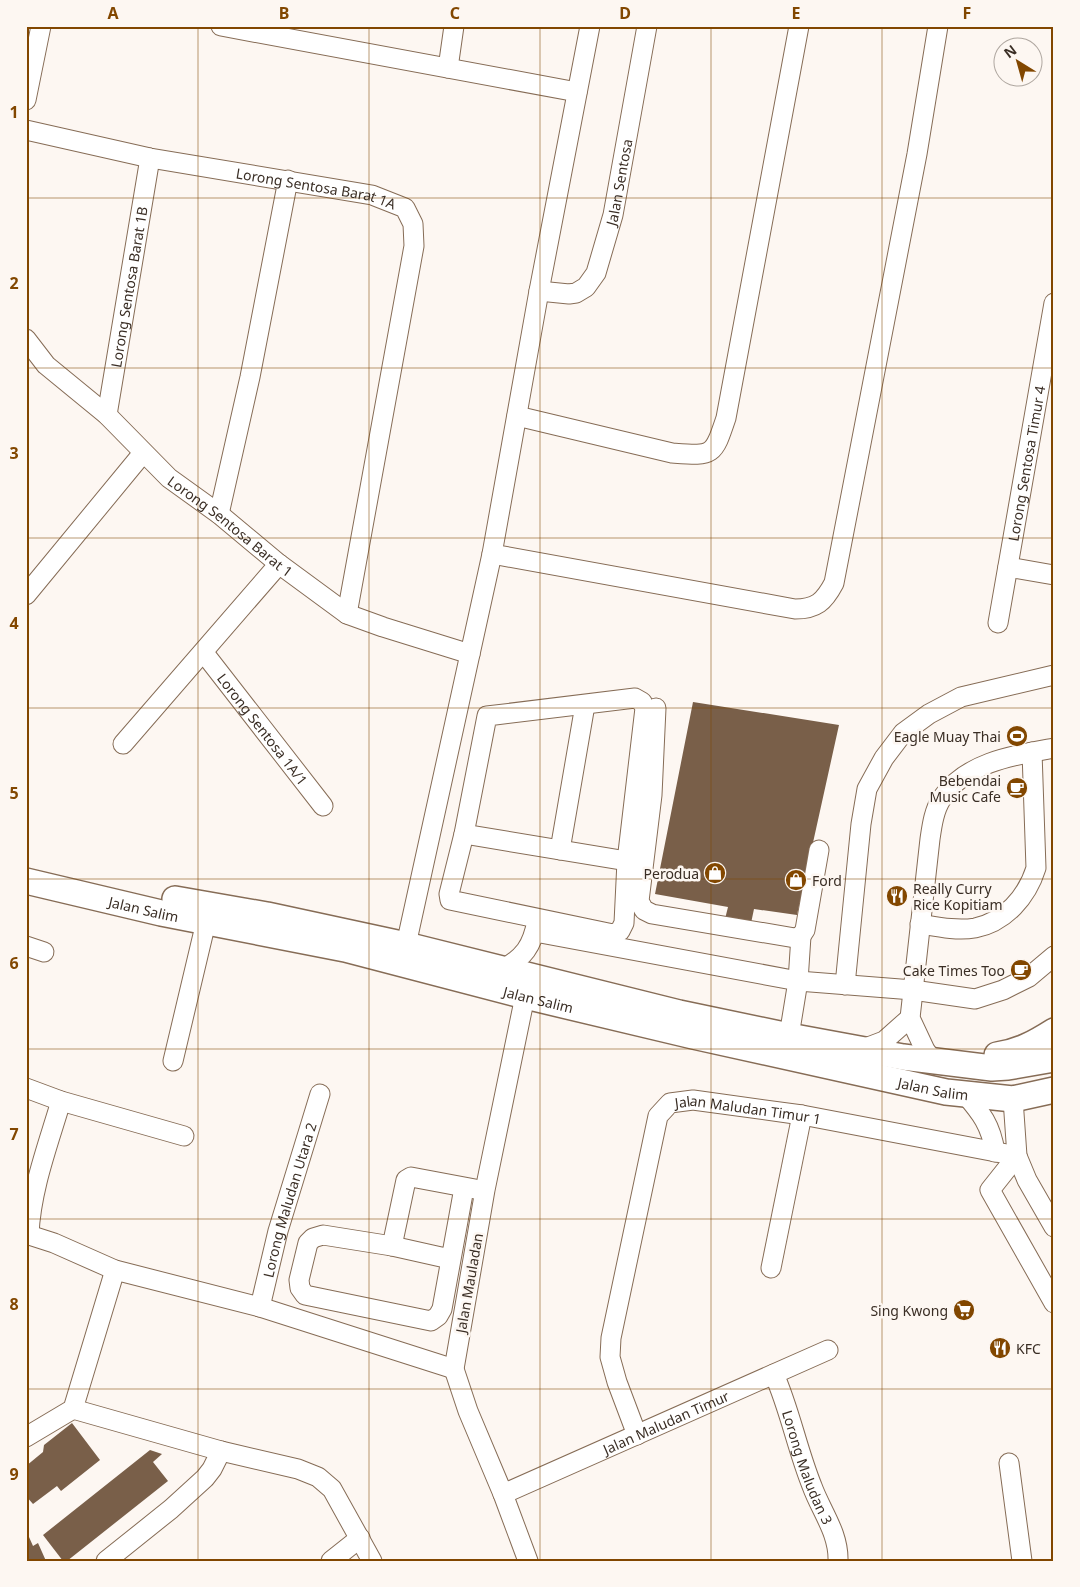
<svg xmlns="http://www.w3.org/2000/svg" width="1080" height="1587" viewBox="0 0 1080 1587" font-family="'Noto Sans',sans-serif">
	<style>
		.building { fill: #795f49 }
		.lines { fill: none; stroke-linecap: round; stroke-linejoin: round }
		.minor-casing { stroke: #866c56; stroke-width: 21 }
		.major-casing { stroke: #866c56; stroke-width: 28 }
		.minor { stroke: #fff; stroke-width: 19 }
		.major { stroke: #fff; stroke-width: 25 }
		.grid { fill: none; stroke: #824700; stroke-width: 1; stroke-opacity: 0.55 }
		.labels { text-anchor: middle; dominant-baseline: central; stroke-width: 5; stroke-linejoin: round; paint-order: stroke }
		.street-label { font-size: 14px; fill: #3a2e25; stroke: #fdf7f2 }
		.poi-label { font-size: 14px; fill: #3a2e25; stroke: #fdf7f2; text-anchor: end }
		.neatline { fill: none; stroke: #824700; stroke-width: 2 }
		.grid-label { font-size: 16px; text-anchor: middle; font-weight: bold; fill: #824700 }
	</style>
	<rect width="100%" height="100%" fill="#fdf7f2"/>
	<path class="building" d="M 693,702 L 839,725 L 797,915 L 754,909 L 750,928 L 724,923 L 728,907 L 655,894 Z
		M 72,1423 L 100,1460 L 61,1491 L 57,1486 L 33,1504 L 26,1496 L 26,1466 L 43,1452 L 44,1445 Z
		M 150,1450 L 162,1454 L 153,1462 L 168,1481 L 67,1561 L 63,1561 L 43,1535 Z
		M 29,1537 L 33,1546 L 38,1543 L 46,1561 L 26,1561 L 26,1538 Z"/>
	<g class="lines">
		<g class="minor-casing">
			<g id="minor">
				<path d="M 221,26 L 577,92"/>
				<path d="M 448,68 L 454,26"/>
				<path d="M 26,100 L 41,26"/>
				<path id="s1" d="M 26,130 L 150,158 L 372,195 L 405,208 L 413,224 L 414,246 L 347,614"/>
				<path id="s2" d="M 539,291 L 569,294 L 576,293 L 586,287 L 596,273 L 613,215 L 647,26"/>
				<path id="s3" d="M 26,339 L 46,365 L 107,415 L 169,478 L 219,514 L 279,564 L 347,614 L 383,627 L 470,654"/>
				<path id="s4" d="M 107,415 L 150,158"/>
				<path d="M 517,416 L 672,453 C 713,456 713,457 726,418 L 799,26"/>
				<path d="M 219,514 L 250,377 L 288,180"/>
				<path d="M 492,554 L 795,609 C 816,609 824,602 834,583 L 917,154 L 938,26"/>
				<path d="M 1008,567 L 1054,575"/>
				<path d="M 26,595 L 143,453"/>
				<path id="s5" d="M 998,623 L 1054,303"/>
				<path id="s6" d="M 204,653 L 323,806"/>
				<path d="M 635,698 L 642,702 L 645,708 L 627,861 L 624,923 L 620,931 L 613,934 L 450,900 L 449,894 L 464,834 L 487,716 Z"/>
				<path d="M 656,708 L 652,795 L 639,901 L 644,910 L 652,914 L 795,938 L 801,936 L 805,930 L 819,850"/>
				<path d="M 123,744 L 279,564"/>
				<path d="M 464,834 L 627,861"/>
				<path d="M 560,850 L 585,705"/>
				<path d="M 920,924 C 938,927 957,931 975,928 C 1005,922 1027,897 1036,868 L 1032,752"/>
				<path d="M 535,932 L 798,981 L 913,990 L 975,999 L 1003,990 L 1029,977 L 1054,956"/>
				<path d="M 406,945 L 492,554 L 539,291 L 590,26"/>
				<path d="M 26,946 L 44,952"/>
				<path d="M 502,970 C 524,957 532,947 537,921"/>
				<path d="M 845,985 L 861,824 L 867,789 L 884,758 L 903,733 L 929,714 L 961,697 L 1054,675"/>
				<path d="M 525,996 L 485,1190 L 454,1369 L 468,1411 L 503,1494 L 528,1561"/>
				<path d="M 789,1036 L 798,981 L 801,936"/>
				<path d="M 863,1049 L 884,1041 L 910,1018"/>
				<path d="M 173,1061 L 206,922"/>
				<path d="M 933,1061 L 925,1050 L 910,1018 L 930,839 C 932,825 934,810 942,798 C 966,762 1015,755 1054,748"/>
				<path d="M 26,1088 L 61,1101 L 184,1136"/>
				<path d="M 965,1094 C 981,1113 991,1125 995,1152"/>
				<path d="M 1013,1099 L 1017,1156 L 1027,1180 L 1054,1227"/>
				<path d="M 1017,1156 L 990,1190 L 1054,1303"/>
				<path d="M 26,1234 L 54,1243 L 115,1270 L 260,1307 L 454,1369"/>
				<path d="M 29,1234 C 31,1189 48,1145 61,1101"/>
				<path d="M 392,1246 L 406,1180 L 411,1177 L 475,1189"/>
				<path d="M 450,1259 L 392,1246 L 323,1235 L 313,1238 L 308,1243 L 299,1280 L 300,1288 L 305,1295 L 431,1321 L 438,1316 L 442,1309 L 464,1188"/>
				<path d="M 771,1268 L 802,1115"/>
				<path id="s7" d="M 260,1307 L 278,1231 L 320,1094"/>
				<path id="s8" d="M 774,1374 C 790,1410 797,1449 812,1486 C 821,1511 839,1533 838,1561"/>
				<path d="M 73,1409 L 221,1451 L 298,1469 L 318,1477 L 332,1489 L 372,1561"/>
				<path id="s9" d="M 637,1435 L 617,1382 L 610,1357 L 611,1338 L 658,1116 L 670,1103 L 693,1100 L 802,1115 L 1017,1156"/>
				<path d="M 26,1437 L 73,1409 L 115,1270"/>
				<path d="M 1009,1463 L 1022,1561"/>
				<path id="s10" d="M 503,1494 L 828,1350"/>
				<path d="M 106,1561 L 171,1509 L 205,1478 L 212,1469 L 221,1451"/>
				<path d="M 331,1561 L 360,1538"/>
			</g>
		</g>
		<g class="major-casing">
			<g id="major">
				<path id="s11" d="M 26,881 L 161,913 L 345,949 L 525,996 L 693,1036 L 946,1092 L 1013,1099 L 1054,1090"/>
				<path d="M 175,899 L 267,915 L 406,945 L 679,1013 L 789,1036 L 903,1057 L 992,1068 L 1008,1067 L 1054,1059"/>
				<path d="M 997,1055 C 1019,1052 1035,1043 1054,1031"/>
			</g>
		</g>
		<use href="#minor" class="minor"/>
		<use href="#major" class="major"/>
	</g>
	<path class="grid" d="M 198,26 L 198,1561M 369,26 L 369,1561M 540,26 L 540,1561M 711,26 L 711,1561M 882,26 L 882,1561M 26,198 L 1054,198M 26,368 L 1054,368M 26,538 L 1054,538M 26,708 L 1054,708M 26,879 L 1054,879M 26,1049 L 1054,1049M 26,1219 L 1054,1219M 26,1389 L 1054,1389"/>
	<defs>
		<g id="stadium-disc" transform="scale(1.125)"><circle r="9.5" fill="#824700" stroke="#fdf7f2"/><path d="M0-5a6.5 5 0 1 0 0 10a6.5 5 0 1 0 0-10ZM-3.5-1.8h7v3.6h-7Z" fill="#fff"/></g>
		<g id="cafe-disc" transform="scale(1.125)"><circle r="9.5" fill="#824700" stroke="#fdf7f2"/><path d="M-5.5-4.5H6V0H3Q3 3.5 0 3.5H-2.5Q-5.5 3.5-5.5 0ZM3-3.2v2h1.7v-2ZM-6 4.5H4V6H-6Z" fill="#fff"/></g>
		<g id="shop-disc" transform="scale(1.125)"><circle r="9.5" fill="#824700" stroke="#fdf7f2"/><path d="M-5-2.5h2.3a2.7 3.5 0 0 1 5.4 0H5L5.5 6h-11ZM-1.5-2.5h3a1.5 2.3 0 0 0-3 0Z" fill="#fff"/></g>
		<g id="restaurant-disc" transform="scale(1.125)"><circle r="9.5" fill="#824700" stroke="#fdf7f2"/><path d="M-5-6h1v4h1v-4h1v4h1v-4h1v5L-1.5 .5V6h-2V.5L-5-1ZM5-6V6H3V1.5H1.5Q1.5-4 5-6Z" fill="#fff"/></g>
		<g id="supermarket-disc" transform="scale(1.125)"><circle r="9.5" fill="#824700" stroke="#fdf7f2"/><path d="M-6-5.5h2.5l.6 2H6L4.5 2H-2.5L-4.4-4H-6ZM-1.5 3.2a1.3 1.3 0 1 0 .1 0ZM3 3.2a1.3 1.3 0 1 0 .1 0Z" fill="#fff"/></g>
	</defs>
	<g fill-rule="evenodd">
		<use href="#stadium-disc" x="1017" y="736"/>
		<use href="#cafe-disc" x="1017" y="788"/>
		<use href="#shop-disc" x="715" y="873"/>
		<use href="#shop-disc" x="796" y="880"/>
		<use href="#restaurant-disc" x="897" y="896"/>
		<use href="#cafe-disc" x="1021" y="970"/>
		<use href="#supermarket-disc" x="964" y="1310"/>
		<use href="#restaurant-disc" x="1000" y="1348"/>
	</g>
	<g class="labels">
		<g class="street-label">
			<text stroke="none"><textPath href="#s2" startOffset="160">Jalan Sentosa</textPath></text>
			<text stroke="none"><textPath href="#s1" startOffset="296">Lorong Sentosa Barat 1A</textPath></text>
			<text stroke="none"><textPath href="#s4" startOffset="130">Lorong Sentosa Barat 1B</textPath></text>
			<text stroke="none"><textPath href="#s5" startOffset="162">Lorong Sentosa Timur 4</textPath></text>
			<text stroke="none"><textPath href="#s3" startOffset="278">Lorong Sentosa Barat 1</textPath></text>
			<text stroke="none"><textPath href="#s6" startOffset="96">Lorong Sentosa 1A/1</textPath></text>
			<text stroke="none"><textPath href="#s11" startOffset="121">Jalan Salim</textPath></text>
			<text stroke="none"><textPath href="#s11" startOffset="526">Jalan Salim</textPath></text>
			<text stroke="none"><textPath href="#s11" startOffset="931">Jalan Salim</textPath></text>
			<text stroke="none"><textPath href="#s9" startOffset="425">Jalan Maludan Timur 1</textPath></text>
			<text stroke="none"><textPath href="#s7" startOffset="111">Lorong Maludan Utara 2</textPath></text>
			<text transform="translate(469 1283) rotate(-80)">Jalan Mauladan</text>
			<text stroke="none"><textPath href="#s10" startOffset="178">Jalan Maludan Timur</textPath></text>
			<text stroke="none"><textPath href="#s8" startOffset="99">Lorong Maludan 3</textPath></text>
		</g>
		<g class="poi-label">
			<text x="1001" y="736">Eagle Muay Thai</text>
			<text x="1001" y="780">Bebendai<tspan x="1001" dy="16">Music Cafe</tspan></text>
			<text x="699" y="873">Perodua</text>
			<text x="812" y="880" text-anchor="start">Ford</text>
			<text x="913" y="888" text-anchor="start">Really Curry<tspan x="913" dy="16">Rice Kopitiam</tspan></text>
			<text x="1005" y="970">Cake Times Too</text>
			<text x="948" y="1310">Sing Kwong</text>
			<text x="1016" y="1348" text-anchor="start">KFC</text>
		</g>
	</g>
	<rect width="1080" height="1587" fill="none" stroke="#fdf7f2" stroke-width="55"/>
	<g transform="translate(1018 62) rotate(323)"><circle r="24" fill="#fdf7f2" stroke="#afa7a0"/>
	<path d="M0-4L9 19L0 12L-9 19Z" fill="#824700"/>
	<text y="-8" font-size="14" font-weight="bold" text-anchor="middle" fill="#3a2e25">N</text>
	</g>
	<rect x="28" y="28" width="1024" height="1532" class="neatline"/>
	<g class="grid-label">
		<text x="113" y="19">A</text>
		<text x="284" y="19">B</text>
		<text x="455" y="19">C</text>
		<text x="625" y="19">D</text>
		<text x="796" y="19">E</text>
		<text x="967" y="19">F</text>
		<text x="14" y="118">1</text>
		<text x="14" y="289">2</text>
		<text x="14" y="459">3</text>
		<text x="14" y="629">4</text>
		<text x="14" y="799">5</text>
		<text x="14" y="969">6</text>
		<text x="14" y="1140">7</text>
		<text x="14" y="1310">8</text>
		<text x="14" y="1480">9</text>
	</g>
</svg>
